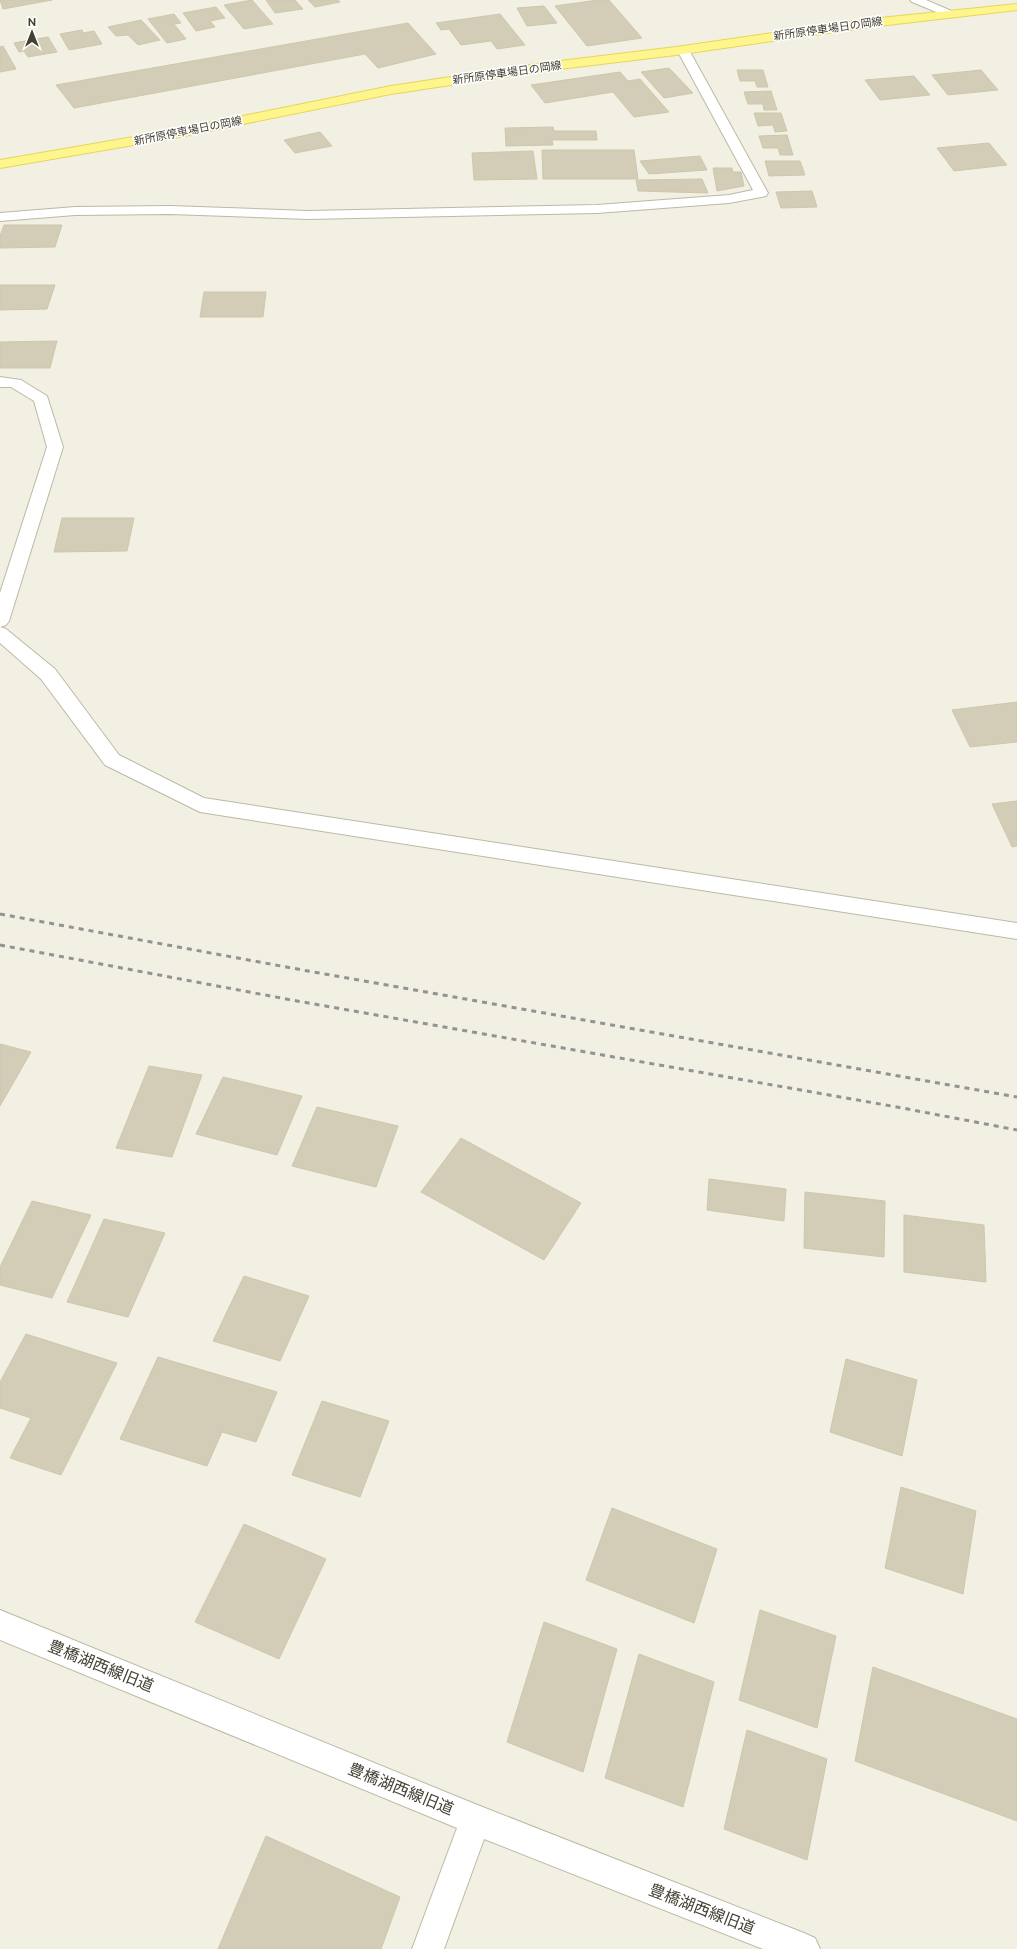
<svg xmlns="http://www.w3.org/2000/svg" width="1017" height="1949" viewBox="0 0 1017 1949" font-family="Raleway,'Noto Sans JP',sans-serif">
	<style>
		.building { fill: #d3cdb7; stroke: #cec7aa }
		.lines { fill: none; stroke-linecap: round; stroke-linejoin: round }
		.minor-casing { stroke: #bcb9a5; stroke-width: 2 }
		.major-casing { stroke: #e4d65d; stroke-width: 2 }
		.minor { fill: #fff; fill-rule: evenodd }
		.major { fill: #fff58d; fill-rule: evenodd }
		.rail { stroke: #939393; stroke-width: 3; stroke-dasharray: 5 5; stroke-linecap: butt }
		.labels { text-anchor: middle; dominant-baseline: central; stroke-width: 3; stroke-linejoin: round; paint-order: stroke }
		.far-street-label { font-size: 11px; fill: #433f32; stroke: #fff }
		.near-street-label { font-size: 16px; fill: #433f32; stroke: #fff }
	</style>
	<rect width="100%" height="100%" fill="#f1f0e2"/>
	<path class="building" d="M 0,0 L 52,0 L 3,9 Z
		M 252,0 L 273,24 L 244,29 L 224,5 Z
		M 266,0 L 295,0 L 303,9 L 275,13 Z
		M 308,0 L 338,0 L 340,2 L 315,7 Z
		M 598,0 L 609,0 L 642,38 L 587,46 L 555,6 Z
		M 544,6 L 557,23 L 527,26 L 517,8 Z
		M 216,7 L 225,18 L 210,21 L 215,27 L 196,31 L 183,13 Z
		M 174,14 L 181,23 L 174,24 L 186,39 L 167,43 L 148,19 Z
		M 500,14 L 525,45 L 497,49 L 491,41 L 461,45 L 449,29 L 441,30 L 436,23 Z
		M 141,20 L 160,40 L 138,45 L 128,35 L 116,36 L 108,27 Z
		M 408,23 L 436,54 L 378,68 L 365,54 L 74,108 L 56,85 Z
		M 82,30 L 83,33 L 94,31 L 102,44 L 69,50 L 60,34 Z
		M 48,37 L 57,52 L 28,57 L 24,51 L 19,52 L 14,43 Z
		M 3,46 L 16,69 L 0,72 L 0,47 Z
		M 669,68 L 693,93 L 664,98 L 641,72 Z
		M 737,70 L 763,70 L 768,87 L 757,87 L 755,81 L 740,81 Z
		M 981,70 L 998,90 L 948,95 L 932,75 Z
		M 620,72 L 628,81 L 640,79 L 669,112 L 634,117 L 613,92 L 545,103 L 531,85 Z
		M 914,76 L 930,95 L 880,100 L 865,80 Z
		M 771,91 L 777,110 L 764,110 L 763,104 L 748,104 L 744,92 Z
		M 754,113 L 781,113 L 787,131 L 775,132 L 773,125 L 758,126 Z
		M 553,127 L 554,131 L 596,131 L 597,140 L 552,140 L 553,145 L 506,146 L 505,128 Z
		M 320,132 L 332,146 L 295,153 L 284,140 Z
		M 787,135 L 793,155 L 780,155 L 778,148 L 763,148 L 759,136 Z
		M 989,143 L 1007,165 L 954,171 L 937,148 Z
		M 542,150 L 634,150 L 638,179 L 543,179 Z
		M 533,151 L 537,179 L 474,180 L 472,153 Z
		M 700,156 L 707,170 L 649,174 L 640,161 Z
		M 765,161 L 800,161 L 805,175 L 769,176 Z
		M 713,168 L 732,168 L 733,172 L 741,172 L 744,186 L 717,191 Z
		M 702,179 L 708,193 L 638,191 L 636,180 Z
		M 812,191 L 817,207 L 781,208 L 776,192 Z
		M 4,225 L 62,225 L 55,247 L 0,248 L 0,236 Z
		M 0,285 L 55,285 L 47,309 L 0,310 Z
		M 204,292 L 266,292 L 263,317 L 200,317 Z
		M 57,341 L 50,368 L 0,368 L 0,342 Z
		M 62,518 L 134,518 L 127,551 L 54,552 Z
		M 1017,702 L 1017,742 L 970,747 L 952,710 Z
		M 1017,801 L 1017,846 L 1012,847 L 992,804 Z
		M 0,1044 L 31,1052 L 0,1106 Z
		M 149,1066 L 202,1075 L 172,1157 L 116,1148 Z
		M 223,1077 L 302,1096 L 277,1155 L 196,1134 Z
		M 317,1107 L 398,1126 L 376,1187 L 292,1166 Z
		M 461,1138 L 581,1203 L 544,1260 L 421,1192 Z
		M 709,1179 L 786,1189 L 784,1221 L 707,1210 Z
		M 805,1192 L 885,1201 L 884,1257 L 804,1248 Z
		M 32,1201 L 91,1215 L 52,1298 L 0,1285 L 0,1267 Z
		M 904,1215 L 984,1225 L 986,1282 L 904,1272 Z
		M 104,1219 L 165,1233 L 128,1317 L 67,1302 Z
		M 244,1276 L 309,1296 L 280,1361 L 213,1341 Z
		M 26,1334 L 117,1363 L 61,1475 L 10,1458 L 31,1418 L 0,1408 L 0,1382 Z
		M 158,1357 L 277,1392 L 256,1442 L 222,1432 L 207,1466 L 120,1439 Z
		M 846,1359 L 917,1380 L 902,1456 L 830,1432 Z
		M 322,1401 L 389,1421 L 360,1497 L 292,1475 Z
		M 901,1487 L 976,1511 L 963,1594 L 885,1568 Z
		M 612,1508 L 717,1549 L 694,1623 L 586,1580 Z
		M 244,1524 L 326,1559 L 279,1659 L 195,1622 Z
		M 760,1610 L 836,1636 L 817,1728 L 739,1700 Z
		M 544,1622 L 617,1649 L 583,1772 L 507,1742 Z
		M 639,1654 L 714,1682 L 683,1807 L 605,1778 Z
		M 873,1667 L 1017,1719 L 1017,1821 L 855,1761 Z
		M 747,1730 L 827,1759 L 807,1860 L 724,1829 Z
		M 266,1836 L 400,1897 L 381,1949 L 218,1949 Z"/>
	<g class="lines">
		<g class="minor-casing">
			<path id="minor" d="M 910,0 L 926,0 L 954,12 L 956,14 L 954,16 L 946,16 L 912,2 Z
				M 683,46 L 689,50 L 768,193 L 766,196 L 729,203 L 597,213 L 308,219 L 170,214 L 75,215 L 0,221 L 0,213 L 75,207 L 170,206 L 308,211 L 597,205 L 729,195 L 753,190 L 677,50 Z
				M 0,377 L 21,380 L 47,396 L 63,447 L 9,621 L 6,625 L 0,627 L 6,629 L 55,669 L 119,755 L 204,798 L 1017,923 L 1017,939 L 200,812 L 105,765 L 41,679 L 0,643 L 0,593 L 47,447 L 34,401 L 11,387 L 0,387 Z
				M 0,1610 L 475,1804 L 804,1933 L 815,1938 L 820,1949 L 763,1949 L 484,1839 L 444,1949 L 412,1949 L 457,1828 L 0,1640 Z"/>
		</g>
		<g class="major-casing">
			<path id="major" d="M 1017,4 L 1017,10 L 870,27 L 676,55 L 543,71 L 391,94 L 174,138 L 0,168 L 0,160 L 174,130 L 391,86 L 543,63 L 676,47 L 870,19 Z"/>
		</g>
		<use href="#minor" class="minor"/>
		<use href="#major" class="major"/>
		<path class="rail" d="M 0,914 L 308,971 L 1017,1097
			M 0,945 L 297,1001 L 897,1107 L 1017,1130"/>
	</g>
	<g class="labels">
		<g class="far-street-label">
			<text transform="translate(828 29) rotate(-8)">新所原停車場日の岡線</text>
			<text transform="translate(507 73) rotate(-8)">新所原停車場日の岡線</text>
			<text transform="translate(188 131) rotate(-11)">新所原停車場日の岡線</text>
		</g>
		<g class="near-street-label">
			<text transform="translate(101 1666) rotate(22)">豊橋湖西線旧道</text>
			<text transform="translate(401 1789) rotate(22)">豊橋湖西線旧道</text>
			<text transform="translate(702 1909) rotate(21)">豊橋湖西線旧道</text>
		</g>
	</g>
	<g transform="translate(32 32)" stroke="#ffffff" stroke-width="3" paint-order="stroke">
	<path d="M0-3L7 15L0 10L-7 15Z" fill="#433f32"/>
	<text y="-6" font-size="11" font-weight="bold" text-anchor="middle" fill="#433f32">N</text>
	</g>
</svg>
